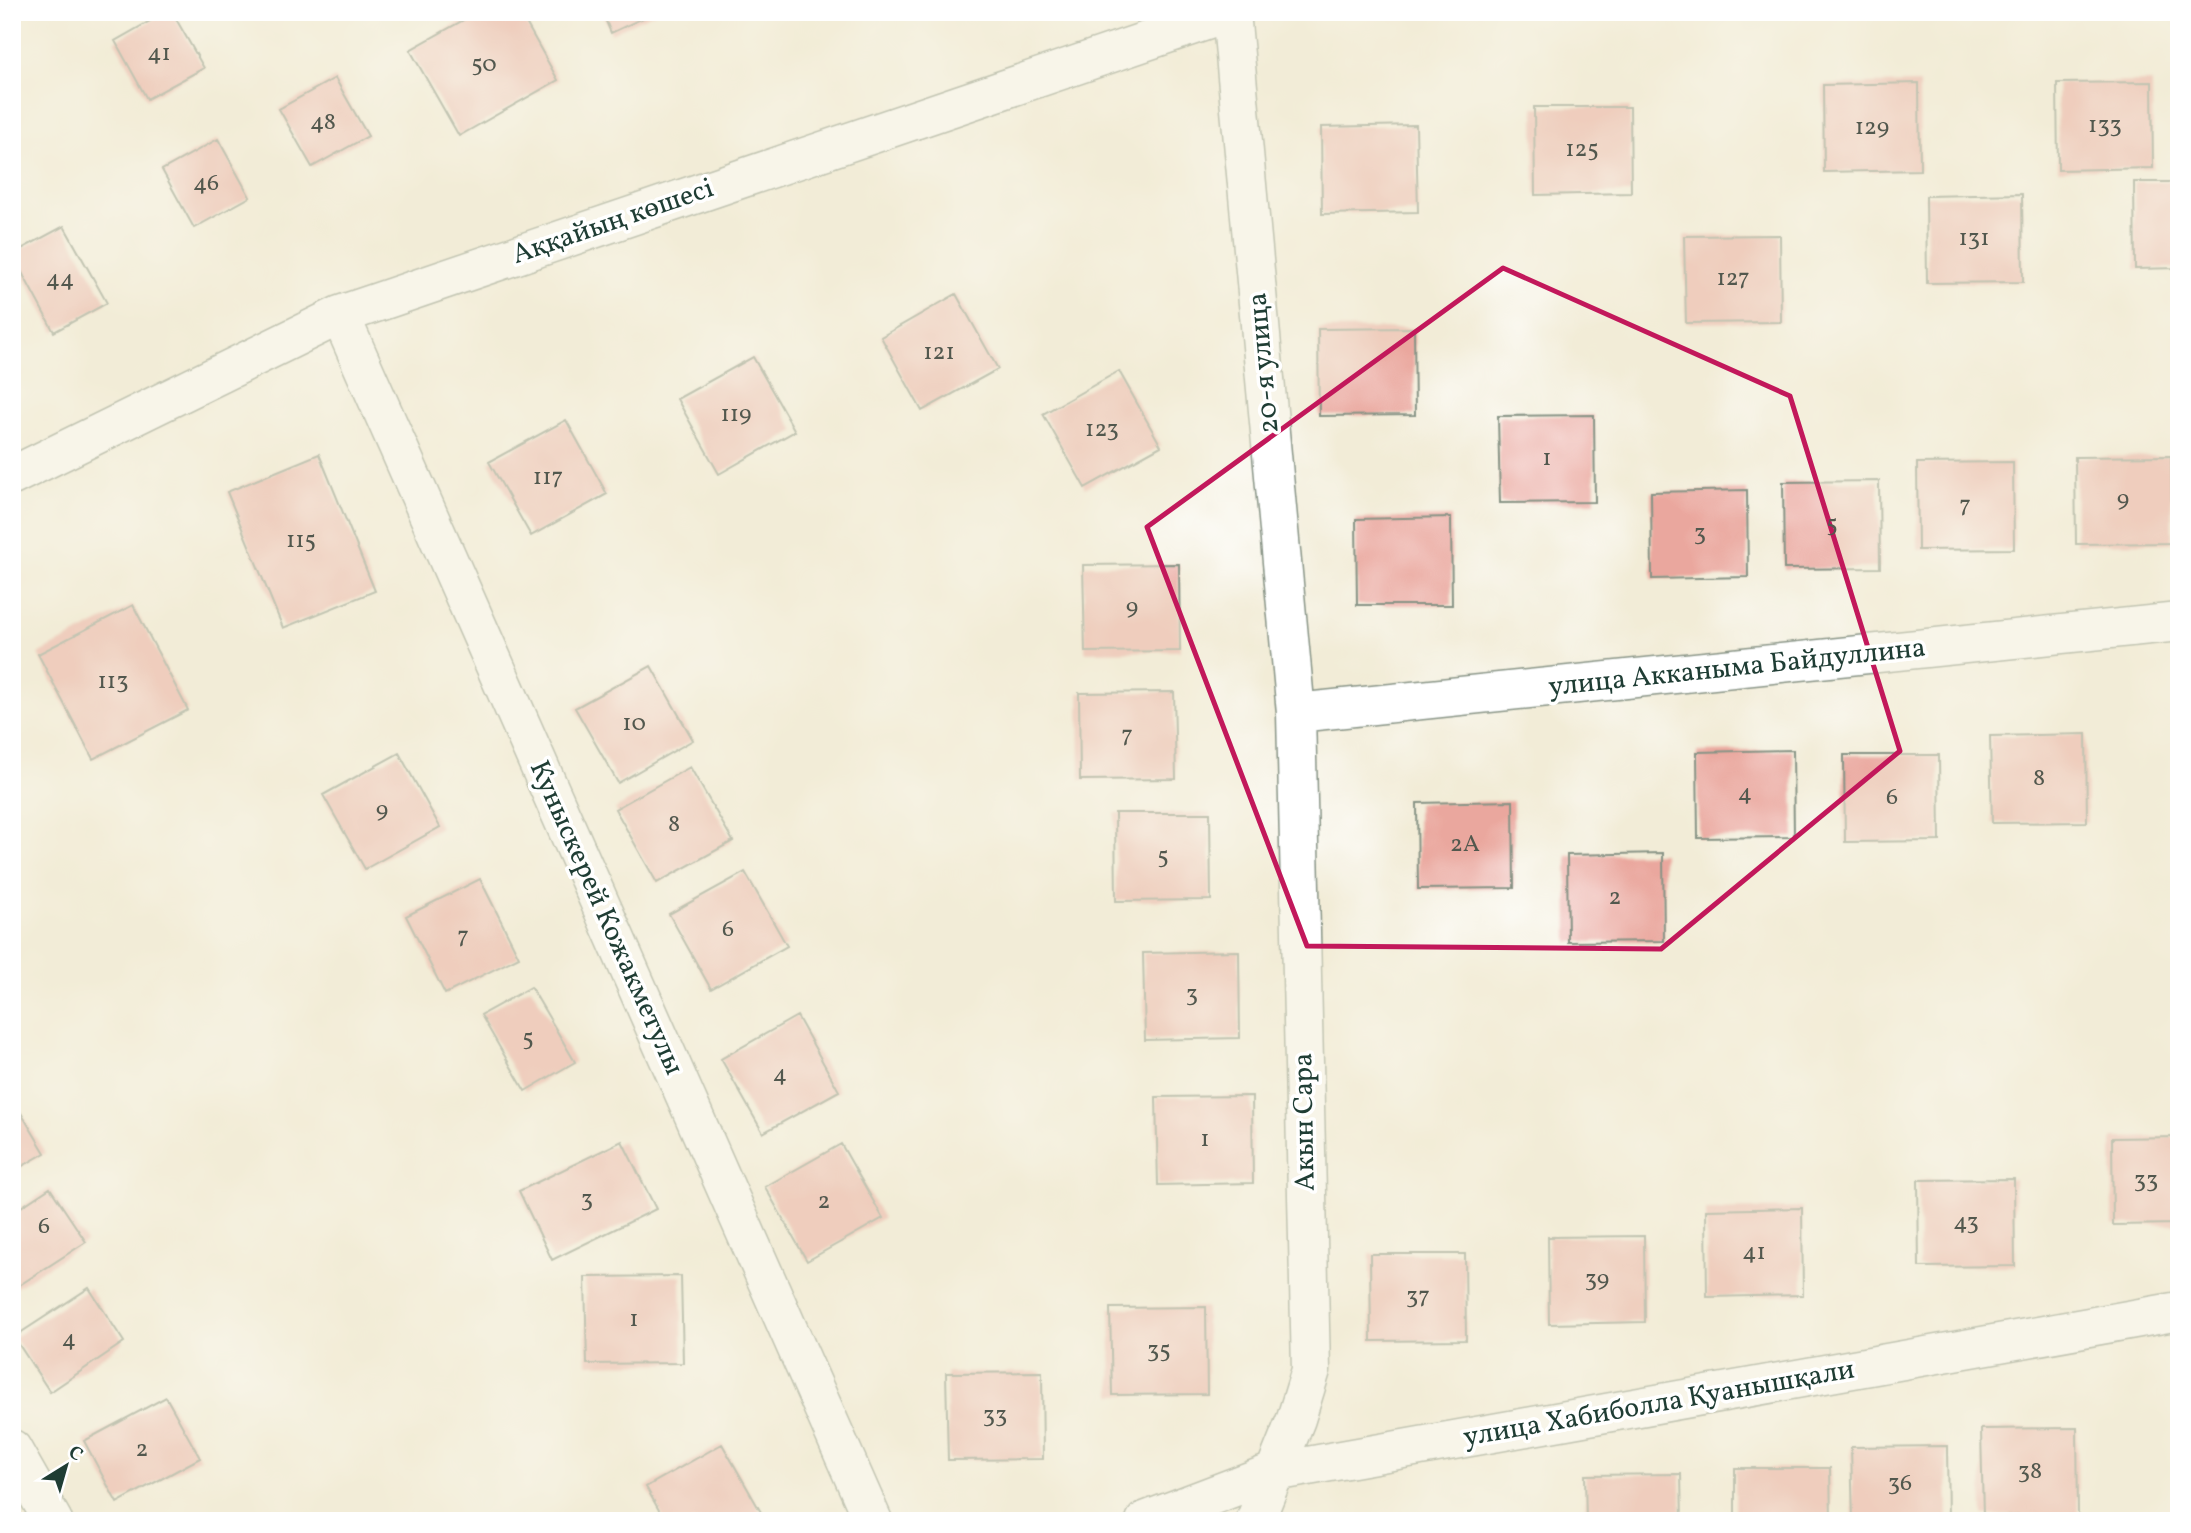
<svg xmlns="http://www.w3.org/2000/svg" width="2191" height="1533" viewBox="0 0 2191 1533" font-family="Vollkorn,serif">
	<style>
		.building { fill: #eaa79e }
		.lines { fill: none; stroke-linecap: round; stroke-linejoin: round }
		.minor-casing { stroke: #889486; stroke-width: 41 }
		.minor { stroke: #fff; stroke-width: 38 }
		.marked { fill: none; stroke: #c2185b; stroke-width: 5; stroke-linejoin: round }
		.labels { text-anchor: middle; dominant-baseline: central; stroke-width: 7; stroke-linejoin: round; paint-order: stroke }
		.number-label { font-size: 24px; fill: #52584e }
		.street-label { font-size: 28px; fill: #1f3d34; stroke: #fff }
	</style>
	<rect width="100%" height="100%" fill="#fff"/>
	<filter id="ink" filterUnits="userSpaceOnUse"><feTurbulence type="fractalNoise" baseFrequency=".0143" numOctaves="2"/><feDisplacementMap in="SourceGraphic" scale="14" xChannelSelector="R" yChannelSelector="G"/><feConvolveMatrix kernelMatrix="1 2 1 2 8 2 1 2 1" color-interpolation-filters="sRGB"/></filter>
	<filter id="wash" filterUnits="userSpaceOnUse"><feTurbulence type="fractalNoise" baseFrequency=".00686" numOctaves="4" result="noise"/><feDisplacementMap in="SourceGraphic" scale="28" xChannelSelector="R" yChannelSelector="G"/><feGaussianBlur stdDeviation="1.57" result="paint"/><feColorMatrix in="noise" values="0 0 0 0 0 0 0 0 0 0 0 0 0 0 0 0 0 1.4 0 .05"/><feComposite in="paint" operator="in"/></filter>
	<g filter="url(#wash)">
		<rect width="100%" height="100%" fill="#f2ecd7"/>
		<g id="blocks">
			<path class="building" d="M 166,12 L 172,12 L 204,68 L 147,99 L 115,41 Z
				M 478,12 L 520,12 L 558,80 L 459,136 L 410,50 Z
				M 602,12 L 656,12 L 611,33 Z
				M 335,78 L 368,136 L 312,167 L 279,109 Z
				M 2152,82 L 2153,168 L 2058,170 L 2057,83 Z
				M 1919,83 L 1920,170 L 1824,172 L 1823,85 Z
				M 1534,107 L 1630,107 L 1631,193 L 1535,195 Z
				M 1416,125 L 1418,212 L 1322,214 L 1321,127 Z
				M 218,139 L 250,197 L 194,228 L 162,170 Z
				M 2134,182 L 2179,182 L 2179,268 L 2135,269 Z
				M 2022,194 L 2023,282 L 1927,283 L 1926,196 Z
				M 64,226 L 107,303 L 54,332 L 12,254 Z
				M 1780,235 L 1781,322 L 1686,323 L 1684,236 Z
				M 956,294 L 998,369 L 922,411 L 881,337 Z
				M 1414,328 L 1415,415 L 1319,416 L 1318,329 Z
				M 753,357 L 795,431 L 719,474 L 677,399 Z
				M 1119,371 L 1161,446 L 1085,488 L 1043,414 Z
				M 1594,415 L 1595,502 L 1500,503 L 1498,416 Z
				M 566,420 L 607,494 L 531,536 L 489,462 Z
				M 319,454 L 375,591 L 283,628 L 227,492 Z
				M 2171,456 L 2172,543 L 2076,544 L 2075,457 Z
				M 2013,462 L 2014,549 L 1918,550 L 1917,463 Z
				M 1879,481 L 1880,568 L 1784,569 L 1783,482 Z
				M 1747,490 L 1748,577 L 1652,579 L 1651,492 Z
				M 1451,517 L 1452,605 L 1357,605 L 1356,519 Z
				M 1179,564 L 1180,651 L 1085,652 L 1083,565 Z
				M 133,605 L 188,710 L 93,759 L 38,654 Z
				M 651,666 L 693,740 L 618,783 L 575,708 Z
				M 1174,692 L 1176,779 L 1080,780 L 1079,693 Z
				M 2086,734 L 2087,822 L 1992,823 L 1990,736 Z
				M 1793,750 L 1794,837 L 1698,838 L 1697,752 Z
				M 399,753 L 440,827 L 365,869 L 323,795 Z
				M 1844,755 L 1939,755 L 1940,841 L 1845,842 Z
				M 690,767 L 733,841 L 657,883 L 615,809 Z
				M 1513,801 L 1514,888 L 1418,889 L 1417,803 Z
				M 1115,813 L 1210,813 L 1211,900 L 1116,901 Z
				M 1663,853 L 1664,941 L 1568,942 L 1567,855 Z
				M 745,872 L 787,946 L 711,989 L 669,914 Z
				M 480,879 L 519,957 L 445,994 L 406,916 Z
				M 1239,951 L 1240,1038 L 1145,1040 L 1143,953 Z
				M 531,987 L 575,1062 L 525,1091 L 481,1015 Z
				M 797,1016 L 839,1091 L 763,1133 L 721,1059 Z
				M 1252,1096 L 1253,1183 L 1158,1185 L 1156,1097 Z
				M 12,1098 L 45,1153 L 12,1172 Z
				M 2179,1137 L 2179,1224 L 2113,1225 L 2112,1138 Z
				M 622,1141 L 656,1209 L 552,1260 L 519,1191 Z
				M 841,1144 L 883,1218 L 807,1261 L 765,1187 Z
				M 2014,1179 L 2015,1266 L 1919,1267 L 1918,1180 Z
				M 50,1188 L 86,1242 L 12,1290 L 12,1213 Z
				M 1802,1208 L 1803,1295 L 1707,1297 L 1706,1210 Z
				M 1644,1236 L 1645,1322 L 1549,1324 L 1548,1237 Z
				M 1370,1254 L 1465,1254 L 1466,1340 L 1371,1341 Z
				M 681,1276 L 683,1363 L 587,1364 L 585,1277 Z
				M 89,1288 L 124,1342 L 50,1392 L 14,1337 Z
				M 1206,1307 L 1207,1394 L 1112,1395 L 1110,1308 Z
				M 1042,1372 L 1043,1459 L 948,1460 L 946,1373 Z
				M 166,1397 L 200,1458 L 117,1503 L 84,1441 Z
				M 2077,1428 L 2078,1515 L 1983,1516 L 1981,1429 Z
				M 722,1444 L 766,1521 L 665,1521 L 646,1487 Z
				M 1947,1446 L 1948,1521 L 1853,1521 L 1851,1447 Z
				M 1735,1468 L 1830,1468 L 1831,1521 L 1735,1521 Z
				M 1681,1474 L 1682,1521 L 1586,1521 L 1585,1475 Z"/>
		</g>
	</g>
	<g filter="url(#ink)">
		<use href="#blocks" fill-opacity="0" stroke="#889486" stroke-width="2"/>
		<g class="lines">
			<g class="minor-casing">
				<path id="minor" d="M 1231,12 L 1296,713 L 1311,1370 L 1296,1419 L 1255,1521
					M 340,315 L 873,1521
					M 12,476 L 340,315 L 1232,12
					M 1296,713 L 2179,622
					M 12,1449 L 53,1521
					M 1145,1521 L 1274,1472 L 2179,1311"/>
			</g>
			<use href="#minor" class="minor"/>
		</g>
	</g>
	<path d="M0 0H2191V1533H0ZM 1503,268 L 1790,396 L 1900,751 L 1661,949 L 1307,946 L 1147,527 Z" fill="#f2ecd7" fill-opacity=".55" fill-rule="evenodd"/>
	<path class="marked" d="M 1503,268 L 1790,396 L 1900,751 L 1661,949 L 1307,946 L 1147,527 Z"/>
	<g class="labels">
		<g class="number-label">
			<text x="159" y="54">41</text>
			<text x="484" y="65">50</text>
			<text x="323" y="123">48</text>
			<text x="2105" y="126">133</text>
			<text x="1872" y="128">129</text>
			<text x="1582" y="150">125</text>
			<text x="206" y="184">46</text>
			<text x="1974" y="239">131</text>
			<text x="1733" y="279">127</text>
			<text x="60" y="280">44</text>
			<text x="939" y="353">121</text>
			<text x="736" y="415">119</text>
			<text x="1102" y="430">123</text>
			<text x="1547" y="459">1</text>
			<text x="548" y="478">117</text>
			<text x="2123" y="500">9</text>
			<text x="1965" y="506">7</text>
			<text x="1832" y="525">5</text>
			<text x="1700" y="534">3</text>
			<text x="301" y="541">115</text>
			<text x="1132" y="608">9</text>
			<text x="113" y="682">113</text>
			<text x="634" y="724">10</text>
			<text x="1127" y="736">7</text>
			<text x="2039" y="779">8</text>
			<text x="1745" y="794">4</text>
			<text x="1892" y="798">6</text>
			<text x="382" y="811">9</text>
			<text x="674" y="825">8</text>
			<text x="1465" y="845">2А</text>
			<text x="1163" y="857">5</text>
			<text x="1615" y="898">2</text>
			<text x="728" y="930">6</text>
			<text x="463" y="937">7</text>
			<text x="1192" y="995">3</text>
			<text x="528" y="1039">5</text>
			<text x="780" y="1075">4</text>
			<text x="1205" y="1140">1</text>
			<text x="2146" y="1181">33</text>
			<text x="587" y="1200">3</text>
			<text x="824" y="1202">2</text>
			<text x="1966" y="1223">43</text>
			<text x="44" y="1227">6</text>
			<text x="1754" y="1253">41</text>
			<text x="1597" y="1280">39</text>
			<text x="1418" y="1297">37</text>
			<text x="634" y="1320">1</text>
			<text x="69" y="1340">4</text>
			<text x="1159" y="1351">35</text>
			<text x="995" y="1416">33</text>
			<text x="142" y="1450">2</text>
			<text x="2030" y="1472">38</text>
			<text x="1900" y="1484">36</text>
		</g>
		<g class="street-label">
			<text transform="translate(613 222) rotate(-19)">Аққайың көшесі</text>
			<text transform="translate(1264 363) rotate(-95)">20-я улица</text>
			<text transform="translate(1737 668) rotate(-6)">улица Акканыма Байдуллина</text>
			<text transform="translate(606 918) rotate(66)">Куныскерей Кожакметулы</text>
			<text transform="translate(1305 1122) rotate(-91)">Акын Сара</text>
			<text transform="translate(1659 1404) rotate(-10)">улица Хабиболла Қуанышқали</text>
		</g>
	</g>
	<rect width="2191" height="1533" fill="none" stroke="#fff" stroke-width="42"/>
	<g transform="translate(66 1466) rotate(37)" stroke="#ffffff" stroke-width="5" paint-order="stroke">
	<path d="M0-5L12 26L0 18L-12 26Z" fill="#1f3d34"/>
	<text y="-10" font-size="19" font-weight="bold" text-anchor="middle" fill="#1f3d34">С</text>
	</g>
</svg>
